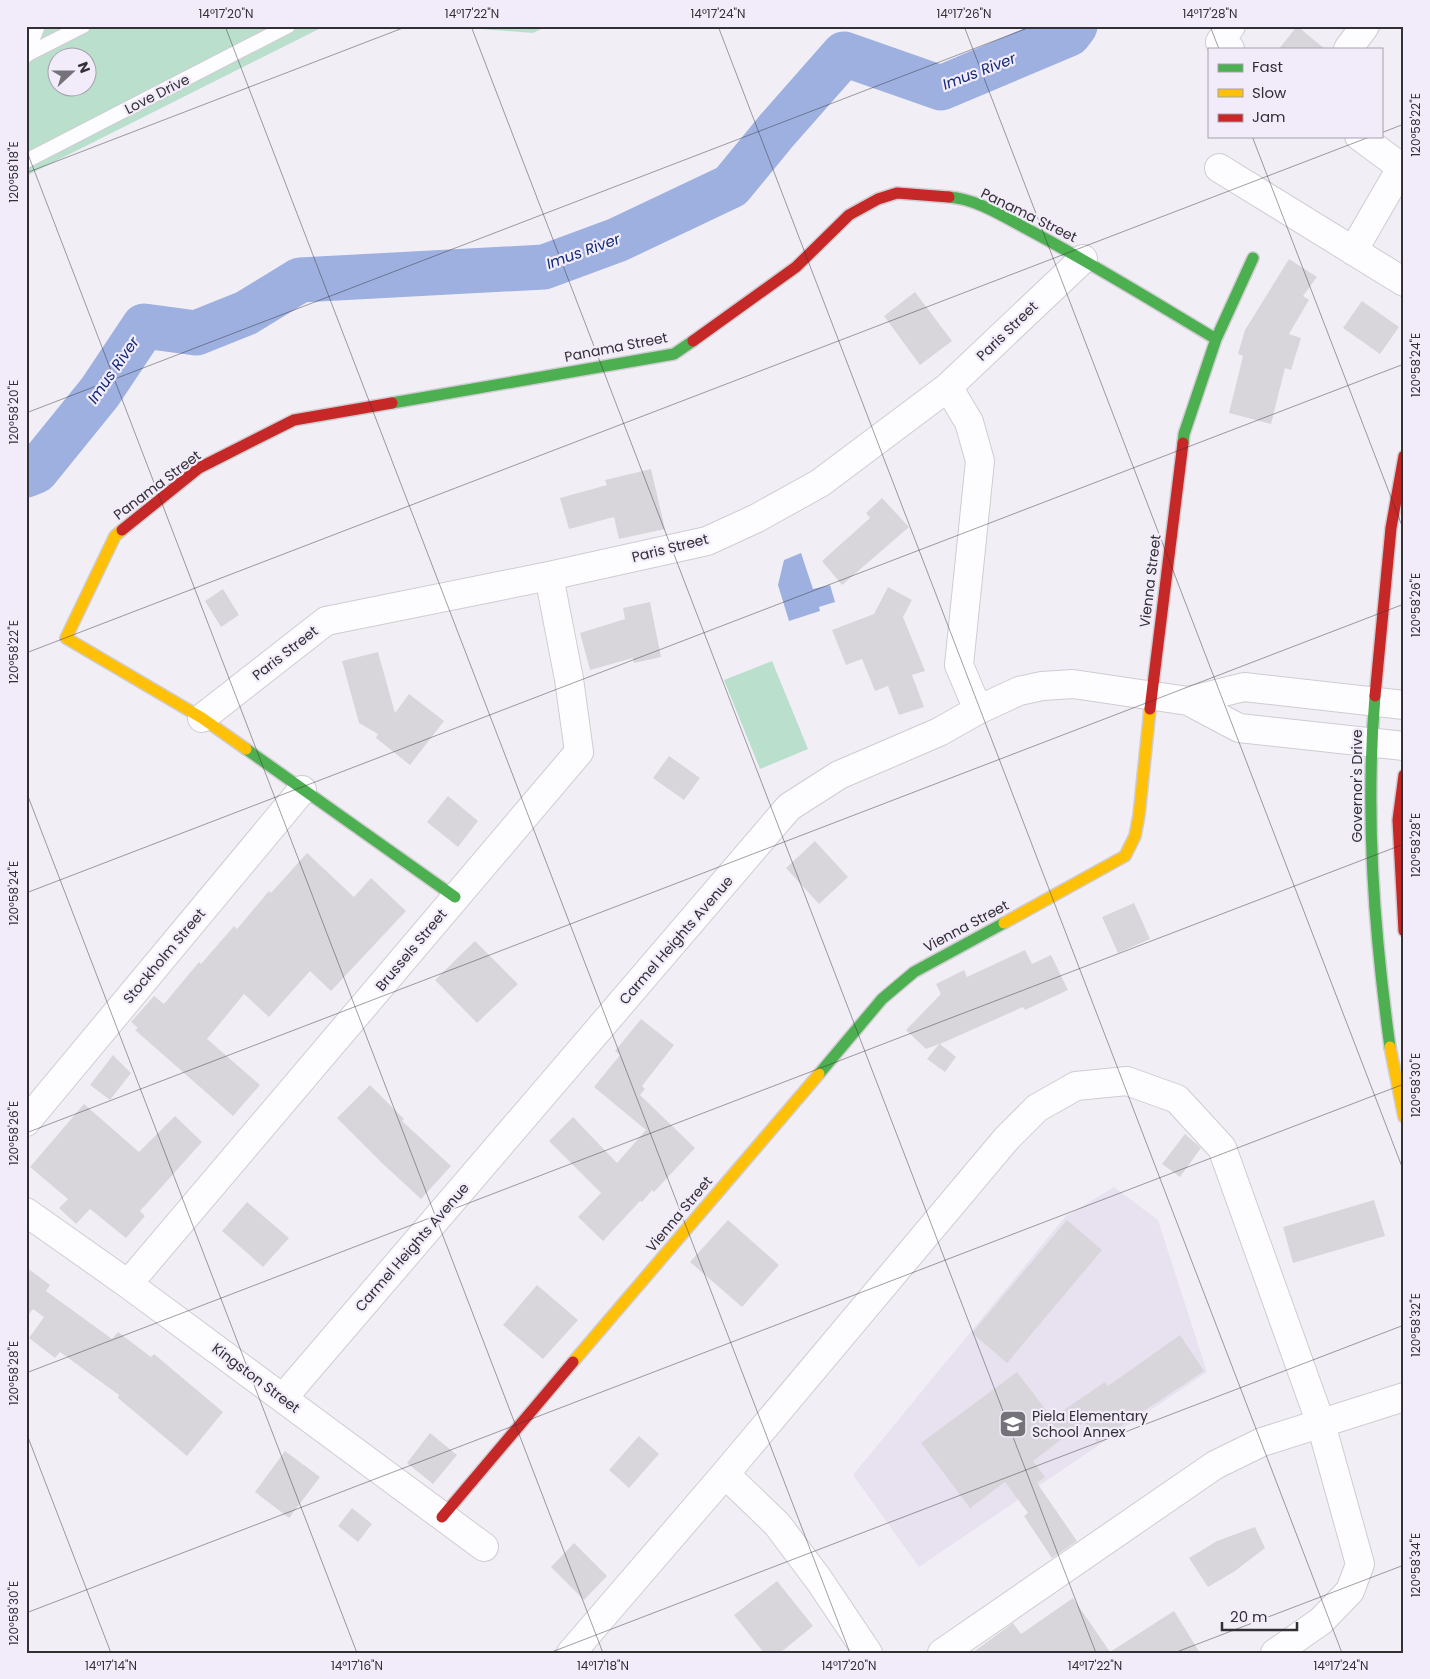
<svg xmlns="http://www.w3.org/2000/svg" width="1430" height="1679" viewBox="0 0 1430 1679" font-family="Poppins,sans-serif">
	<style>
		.built { fill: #e8e1f0 }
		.green { fill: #badfcc; fill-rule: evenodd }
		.water { fill: #9db0e0 }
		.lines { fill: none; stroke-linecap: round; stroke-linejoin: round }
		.river { stroke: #9db0e0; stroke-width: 45 }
		.building { fill: #d8d6db }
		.lane-casing { stroke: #cfccd2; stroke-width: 16 }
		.street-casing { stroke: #cfccd2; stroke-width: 30 }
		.fast-casing { stroke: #cfccd2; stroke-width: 14 }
		.slow-casing { stroke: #cfccd2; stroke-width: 14 }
		.jam-casing { stroke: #cfccd2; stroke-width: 14 }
		.lane { stroke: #fdfcfe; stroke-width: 14 }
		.street { stroke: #fdfcfe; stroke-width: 28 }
		.fast { stroke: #4caf50; stroke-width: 11 }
		.slow { stroke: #ffc107; stroke-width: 11 }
		.jam { stroke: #c62828; stroke-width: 11 }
		.ticks { fill: none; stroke: #322f35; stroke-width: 1; stroke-opacity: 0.45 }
		.labels { text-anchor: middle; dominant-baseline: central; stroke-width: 4.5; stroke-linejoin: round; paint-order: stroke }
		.street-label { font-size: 14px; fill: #322f35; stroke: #f2ebfa }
		.poi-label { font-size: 14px; fill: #322f35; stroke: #f2ebfa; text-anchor: start }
		.water-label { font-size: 15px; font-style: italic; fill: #102a76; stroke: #f2ebfa }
		.neatline { fill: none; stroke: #322f35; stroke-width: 2 }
		.ticks-label { font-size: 12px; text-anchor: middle; fill: #322f35 }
	</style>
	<rect width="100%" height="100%" fill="#f2eef6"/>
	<path class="built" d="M 1114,1187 L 1158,1220 L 1207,1372 L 919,1567 L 853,1475 L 1065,1217 Z"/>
	<path class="green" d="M 26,26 L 325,26 L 26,176 ZM 58,58 L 88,58 L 88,88 L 58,88 Z
		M 443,26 L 547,26 L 533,33 Z
		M 772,661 L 808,749 L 760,769 L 724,680 Z"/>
	<path class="water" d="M 801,553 L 813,589 L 830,585 L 835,602 L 819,607 L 820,611 L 789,621 L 778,585 L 784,560 Z"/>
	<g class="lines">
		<path class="river" d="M 26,475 L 36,471 L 100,392 L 144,326 L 196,333 L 246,313 L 300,280 L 544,267 L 617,240 L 731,186 L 777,130 L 844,54 L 941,88 L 1069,34 L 1075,26"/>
	</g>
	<path class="building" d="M 1297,26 L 1325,49 L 1279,49 Z
		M 1289,259 L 1317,277 L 1303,296 L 1309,300 L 1289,334 L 1301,338 L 1291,370 L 1285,368 L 1271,424 L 1229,413 L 1243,356 L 1238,354 L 1245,330 Z
		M 915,292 L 952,341 L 920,365 L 884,316 Z
		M 1362,301 L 1399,327 L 1380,354 L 1343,328 Z
		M 651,469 L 665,529 L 619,539 L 614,517 L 569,529 L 560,498 L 607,485 L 605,480 Z
		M 882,498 L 909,527 L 842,585 L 822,561 L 870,518 L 866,513 Z
		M 888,587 L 912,600 L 903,617 L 925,671 L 912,675 L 924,707 L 899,715 L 888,686 L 875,691 L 862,659 L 846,665 L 832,630 L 874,614 Z
		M 223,589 L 239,615 L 221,627 L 205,601 Z
		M 650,602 L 661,657 L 634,663 L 633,658 L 590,670 L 580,633 L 625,619 L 623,608 Z
		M 378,652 L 395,713 L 409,694 L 444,721 L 410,765 L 376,738 L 378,734 L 359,723 L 342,661 Z
		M 669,756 L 700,778 L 684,800 L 653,778 Z
		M 448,796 L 478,821 L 458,847 L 427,822 Z
		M 815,841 L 848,877 L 819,904 L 786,868 Z
		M 307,853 L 354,897 L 371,878 L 406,911 L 331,991 L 310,971 L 269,1017 L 244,994 L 207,1039 L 260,1085 L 233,1116 L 135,1030 L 138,1028 L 131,1022 L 154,996 L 164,1004 L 199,962 L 201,964 L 234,926 L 237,929 L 269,891 L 271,893 Z
		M 1134,903 L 1150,939 L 1118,953 L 1102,917 Z
		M 475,941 L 518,984 L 477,1023 L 435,980 Z
		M 1025,950 L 1032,964 L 1051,955 L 1068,990 L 1025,1010 L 1023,1007 L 940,1044 L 956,1057 L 945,1072 L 927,1059 L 939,1044 L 926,1049 L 906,1030 L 941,994 L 936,984 L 964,970 L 967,977 Z
		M 641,1019 L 674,1045 L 642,1086 L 645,1089 L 640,1095 L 695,1148 L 654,1192 L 652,1190 L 642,1202 L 640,1201 L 603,1241 L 578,1217 L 601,1193 L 549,1141 L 573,1117 L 617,1163 L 646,1130 L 594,1087 L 620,1055 L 615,1051 Z
		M 113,1055 L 131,1073 L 110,1100 L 90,1085 Z
		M 370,1085 L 404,1119 L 402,1121 L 451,1166 L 421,1199 L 383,1164 L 337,1118 Z
		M 84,1104 L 139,1152 L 175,1116 L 202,1142 L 140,1211 L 145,1216 L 126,1238 L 90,1209 L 76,1224 L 59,1208 L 68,1199 L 30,1167 Z
		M 1185,1134 L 1201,1148 L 1180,1177 L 1162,1164 Z
		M 1374,1200 L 1385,1236 L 1293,1263 L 1283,1227 Z
		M 247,1202 L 289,1238 L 263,1267 L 222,1231 Z
		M 728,1220 L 779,1265 L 742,1307 L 690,1262 Z
		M 1067,1220 L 1102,1250 L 1007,1363 L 972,1333 Z
		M 26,1267 L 50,1285 L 46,1291 L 112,1339 L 118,1332 L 151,1357 L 154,1354 L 223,1412 L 187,1456 L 118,1398 L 119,1395 L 60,1352 L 55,1358 L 29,1338 L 44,1317 L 33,1309 L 26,1318 Z
		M 537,1285 L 578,1320 L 543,1359 L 503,1325 Z
		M 1180,1335 L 1204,1371 L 1097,1442 L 1084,1422 L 1033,1461 L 1045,1477 L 1037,1483 L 1077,1541 L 1052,1558 L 1024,1516 L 1028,1513 L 1005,1482 L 970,1508 L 921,1443 L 1017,1372 L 1052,1418 L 1105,1382 L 1108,1386 Z
		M 430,1433 L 457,1455 L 433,1484 L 407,1463 Z
		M 639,1436 L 659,1454 L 629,1488 L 609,1470 Z
		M 285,1451 L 320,1477 L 289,1518 L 255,1492 Z
		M 352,1508 L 372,1524 L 358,1542 L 338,1526 Z
		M 1255,1527 L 1265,1548 L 1235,1571 L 1208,1587 L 1189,1558 L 1217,1541 Z
		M 574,1543 L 607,1576 L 584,1600 L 551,1567 Z
		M 777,1581 L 813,1626 L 780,1653 L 764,1653 L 734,1615 Z
		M 1073,1598 L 1110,1652 L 1174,1611 L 1200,1653 L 972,1653 L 1013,1623 L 1021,1634 Z"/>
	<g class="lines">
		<g class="lane-casing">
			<path id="lane" d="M 26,55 L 83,26
				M 26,56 L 38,26
				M 26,161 L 288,26"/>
		</g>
		<g class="street-casing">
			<path id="street" d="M 1230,49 L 1220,42 L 1231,26
				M 1348,49 L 1365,26
				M 1359,136 L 1401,167
				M 1219,168 L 1404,282
				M 1353,251 L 1404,163
				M 948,387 L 969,422 L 980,461 L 959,665 L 978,710
				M 1188,701 L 1244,687 L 1404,705
				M 202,718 L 326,621 L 549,576 L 707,541 L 757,518 L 820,483 L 948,387 L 1083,259
				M 26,1122 L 302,790
				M 26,1212 L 128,1284 L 484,1547
				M 128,1284 L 579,752 L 569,679 L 549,576
				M 283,1398 L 789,807 L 839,775 L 939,732 L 978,710 L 1019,691 L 1042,686 L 1073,684 L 1188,701 L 1239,728 L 1404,746
				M 725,1474 L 777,1524 L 819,1580 L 868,1653
				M 571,1653 L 725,1474 L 1007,1138 L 1037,1108 L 1076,1086 L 1127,1081 L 1177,1099 L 1222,1148 L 1321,1424 L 1360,1564 L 1350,1591 L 1321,1621 L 1275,1653
				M 942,1653 L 1215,1465 L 1262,1442 L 1404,1397"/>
		</g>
		<g class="fast-casing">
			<path id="fast" d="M 949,197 C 977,199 1004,217 1029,230 C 1093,264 1154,302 1216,339
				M 392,403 L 674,354 L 693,341
				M 1183,443 L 1184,434 L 1216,339 L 1253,258
				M 1375,696 C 1365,813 1374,931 1390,1047
				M 246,749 L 455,897
				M 819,1074 L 882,999 L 914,972 L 1004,923"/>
		</g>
		<g class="slow-casing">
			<path id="slow" d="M 122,530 L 115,536 L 66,638 L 202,718 L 246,749
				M 1004,923 L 1125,856 L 1135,836 L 1139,815 L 1150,709
				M 1390,1047 L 1404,1117
				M 573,1362 L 819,1074"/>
		</g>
		<g class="jam-casing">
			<path id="jam" d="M 693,341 L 796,267 L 849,215 L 878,199 L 897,193 L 949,197
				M 122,530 L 199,468 L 294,420 L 392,403
				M 1375,696 L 1391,528 L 1404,456
				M 1150,709 L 1183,443
				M 1404,775 L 1398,820 L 1404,931
				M 442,1517 L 573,1362"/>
		</g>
		<use href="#lane" class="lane"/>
		<use href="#street" class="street"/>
		<use href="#fast" class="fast"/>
		<use href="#slow" class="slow"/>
		<use href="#jam" class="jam"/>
	</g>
	<path class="ticks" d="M 225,26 L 850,1653M 471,26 L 1096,1653M 718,26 L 1342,1653M 964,26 L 1404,1172M 1210,26 L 1219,49M 1381,133 L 1404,124M 1252,136 L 1404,531M 26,149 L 603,1653M 26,173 L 408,26M 26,413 L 1033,26M 26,653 L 1372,136M 26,791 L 357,1653M 26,893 L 1404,364M 26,1133 L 1404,604M 26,1373 L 1404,844M 26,1432 L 111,1653M 26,1613 L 1404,1084M 549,1653 L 1404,1325M 1174,1653 L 1404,1565"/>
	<defs>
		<g id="school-square" transform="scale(1.4375)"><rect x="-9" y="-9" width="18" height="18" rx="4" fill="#757279" stroke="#f2ebfa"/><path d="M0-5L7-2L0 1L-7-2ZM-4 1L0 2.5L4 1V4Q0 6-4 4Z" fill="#fff"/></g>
	</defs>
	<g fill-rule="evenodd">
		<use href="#school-square" x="1013" y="1424"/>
	</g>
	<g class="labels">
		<g class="street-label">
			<text transform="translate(157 94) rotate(-27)">Love Drive</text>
			<text transform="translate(1029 215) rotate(26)">Panama Street</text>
			<text transform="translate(1007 331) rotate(-44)">Paris Street</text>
			<text transform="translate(616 347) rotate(-11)">Panama Street</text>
			<text transform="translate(157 485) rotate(-37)">Panama Street</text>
			<text transform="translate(670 548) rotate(-14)">Paris Street</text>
			<text transform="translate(1150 581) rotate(-83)">Vienna Street</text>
			<text transform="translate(285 653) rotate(-38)">Paris Street</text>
			<text transform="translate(1357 786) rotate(-90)">Governor's Drive</text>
			<text transform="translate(966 926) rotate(-28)">Vienna Street</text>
			<text transform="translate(676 940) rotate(-49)">Carmel Heights Avenue</text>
			<text transform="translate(411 950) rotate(-50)">Brussels Street</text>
			<text transform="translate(164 956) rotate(-50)">Stockholm Street</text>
			<text transform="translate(679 1214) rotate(-50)">Vienna Street</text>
			<text transform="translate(412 1247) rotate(-49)">Carmel Heights Avenue</text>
			<text transform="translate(256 1378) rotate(37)">Kingston Street</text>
		</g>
		<g class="poi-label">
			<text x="1032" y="1416">Piela Elementary<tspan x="1032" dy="16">School Annex</tspan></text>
		</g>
		<g class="water-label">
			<text transform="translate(979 71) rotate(-21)">Imus River</text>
			<text transform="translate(583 251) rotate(-20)">Imus River</text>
			<text transform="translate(113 370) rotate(-55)">Imus River</text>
		</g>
	</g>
	<rect width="1430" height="1679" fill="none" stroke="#f2ebfa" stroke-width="55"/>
	<rect x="1208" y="48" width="175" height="90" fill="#f2ebfa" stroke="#a5a0ab"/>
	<rect x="1218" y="64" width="25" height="8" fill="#4caf50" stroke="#a5a0ab"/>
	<text x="1252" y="72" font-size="15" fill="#322f35">Fast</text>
	<rect x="1218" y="89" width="25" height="8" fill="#ffc107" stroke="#a5a0ab"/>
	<text x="1252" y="98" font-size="15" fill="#322f35">Slow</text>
	<rect x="1218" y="114" width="25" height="8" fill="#c62828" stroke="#a5a0ab"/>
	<text x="1252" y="122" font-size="15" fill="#322f35">Jam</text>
	<g transform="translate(72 72) rotate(69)"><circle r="24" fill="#f2ebfa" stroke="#a5a0ab"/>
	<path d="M0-4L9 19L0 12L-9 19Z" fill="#757279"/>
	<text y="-8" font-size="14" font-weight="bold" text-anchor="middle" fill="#322f35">N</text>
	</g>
	<path d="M1222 1622v8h75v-8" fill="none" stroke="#322f35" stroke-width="2.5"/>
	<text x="1230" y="1622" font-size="15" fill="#322f35" stroke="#f2ebfa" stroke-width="4" paint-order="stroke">20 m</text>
	<rect x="28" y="28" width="1374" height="1624" class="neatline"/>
	<g class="ticks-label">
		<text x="226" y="18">14°17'20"N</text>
		<text x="472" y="18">14°17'22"N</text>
		<text x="718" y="18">14°17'24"N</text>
		<text x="964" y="18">14°17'26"N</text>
		<text x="1210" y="18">14°17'28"N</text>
		<text transform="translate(1416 125) rotate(-90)" y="4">120°58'22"E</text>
		<text transform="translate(14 172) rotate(-90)" y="4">120°58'18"E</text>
		<text transform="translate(1416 365) rotate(-90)" y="4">120°58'24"E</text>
		<text transform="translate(14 412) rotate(-90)" y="4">120°58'20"E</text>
		<text transform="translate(1416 605) rotate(-90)" y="4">120°58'26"E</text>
		<text transform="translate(14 652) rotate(-90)" y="4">120°58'22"E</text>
		<text transform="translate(1416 845) rotate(-90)" y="4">120°58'28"E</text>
		<text transform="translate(14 893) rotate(-90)" y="4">120°58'24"E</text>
		<text transform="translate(1416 1085) rotate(-90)" y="4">120°58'30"E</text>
		<text transform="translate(14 1133) rotate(-90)" y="4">120°58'26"E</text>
		<text transform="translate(1416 1325) rotate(-90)" y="4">120°58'32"E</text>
		<text transform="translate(14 1373) rotate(-90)" y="4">120°58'28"E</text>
		<text transform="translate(1416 1565) rotate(-90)" y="4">120°58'34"E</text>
		<text transform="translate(14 1613) rotate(-90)" y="4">120°58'30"E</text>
		<text x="111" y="1670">14°17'14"N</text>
		<text x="357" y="1670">14°17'16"N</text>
		<text x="603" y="1670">14°17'18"N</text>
		<text x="849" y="1670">14°17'20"N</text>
		<text x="1095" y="1670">14°17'22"N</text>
		<text x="1341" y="1670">14°17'24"N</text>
	</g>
</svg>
